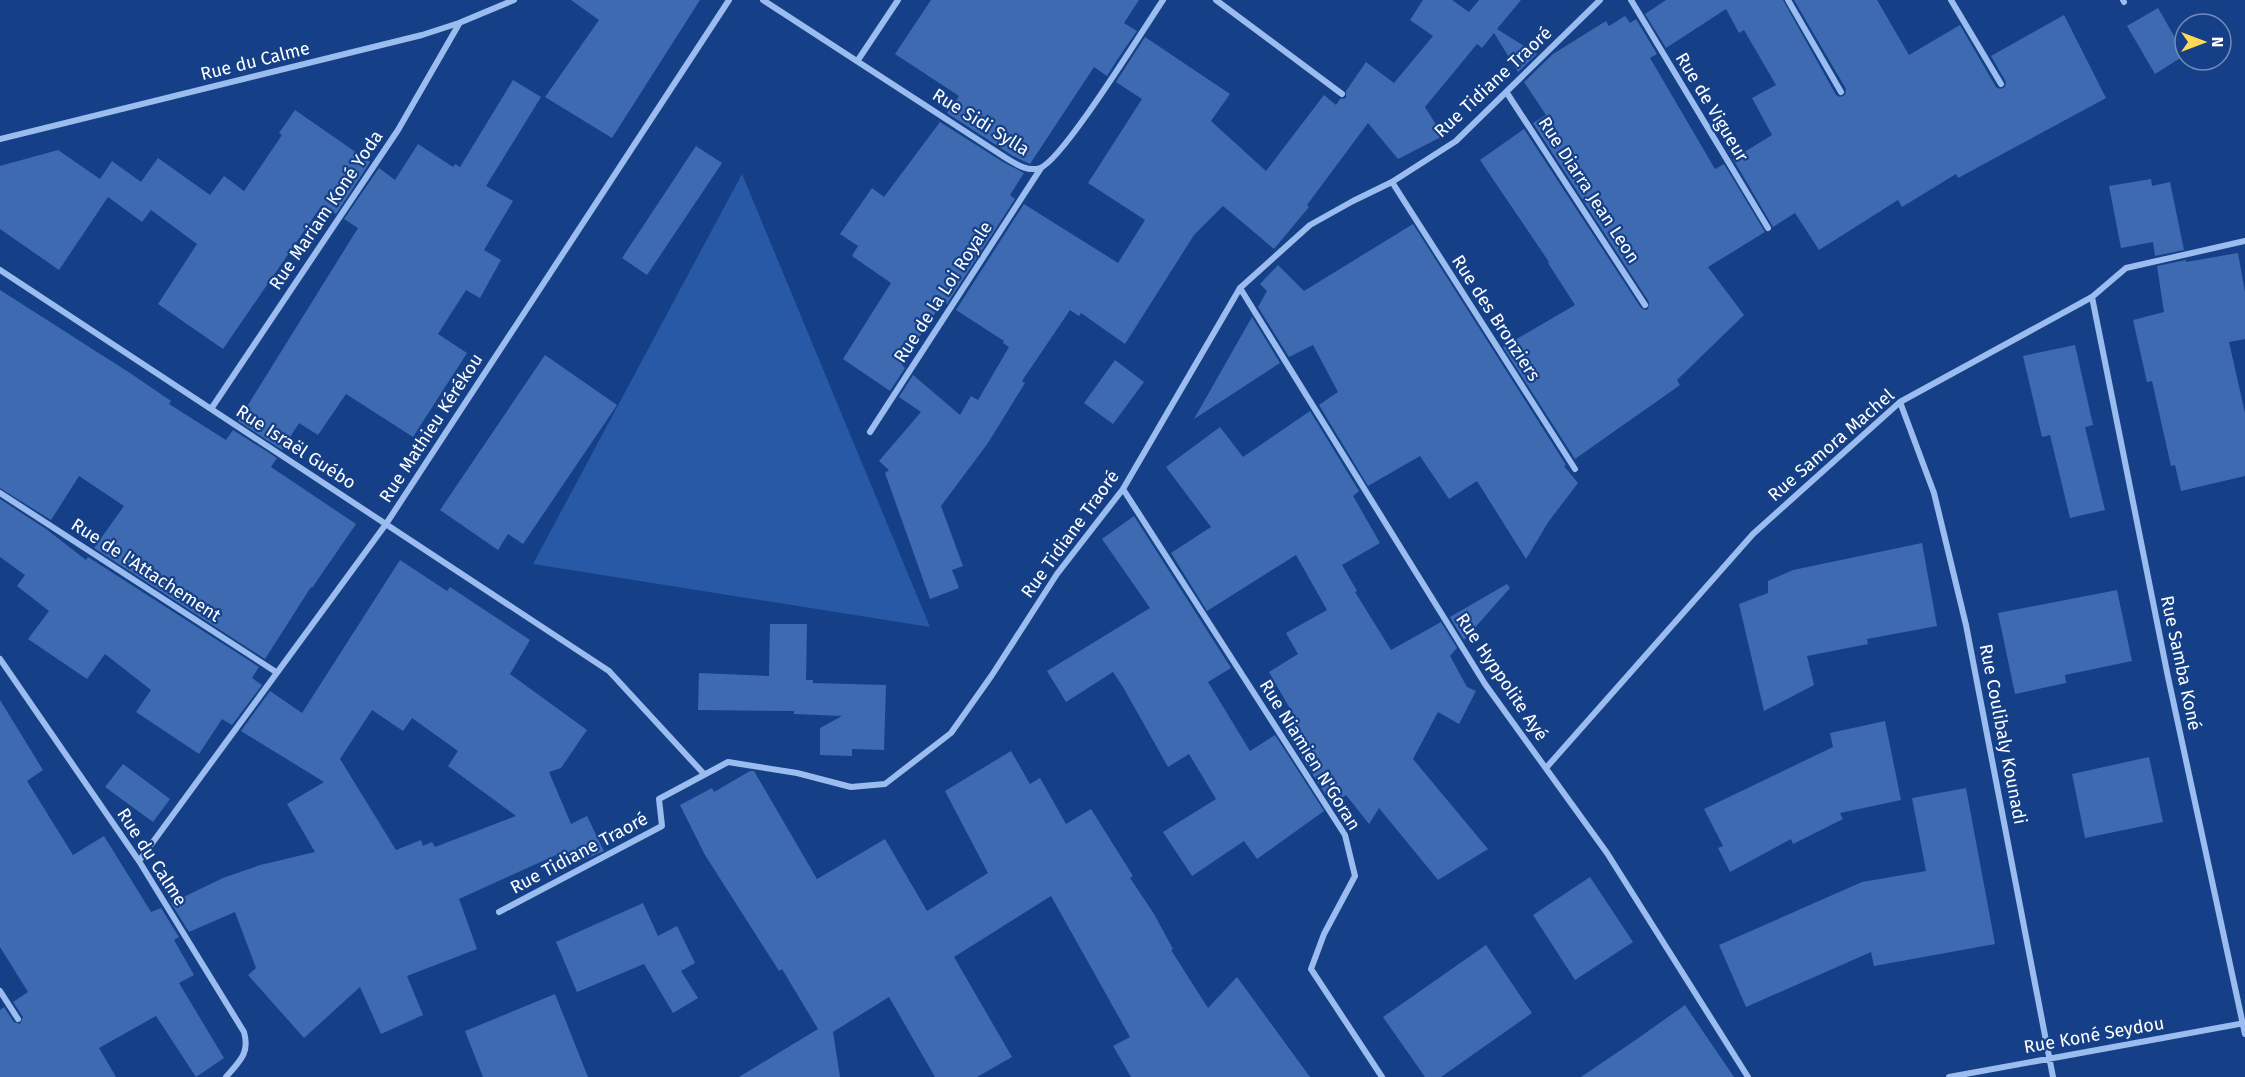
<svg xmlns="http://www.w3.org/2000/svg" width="2245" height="1077" viewBox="0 0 2245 1077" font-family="'Fira Sans',sans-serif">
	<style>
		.green { fill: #2759a6 }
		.building { fill: #3d6ab1; fill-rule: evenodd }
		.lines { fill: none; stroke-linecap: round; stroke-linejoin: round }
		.minor { stroke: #9bbcef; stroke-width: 6 }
		.labels { text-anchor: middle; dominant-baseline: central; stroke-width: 4.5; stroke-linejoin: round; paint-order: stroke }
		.street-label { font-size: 18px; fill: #fff; stroke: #154087 }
	</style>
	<rect width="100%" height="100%" fill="#154087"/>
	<path class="green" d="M 742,174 L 930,627 L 533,564 Z"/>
	<path class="building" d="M 571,0 L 700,0 L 612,138 L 545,97 L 599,20 Z
		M 931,0 L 1139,0 L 1124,23 L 1137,31 L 1117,60 L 1107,76 L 1094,67 L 1030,164 L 1013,156 L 947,113 L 959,96 L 895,54 Z
		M 1423,0 L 1452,0 L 1469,12 L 1479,0 L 1521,0 L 1497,29 L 1537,54 L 1518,72 L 1494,33 L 1482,48 L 1477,44 L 1425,107 L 1443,136 L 1398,159 L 1368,123 L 1307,205 L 1309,207 L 1274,249 L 1223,206 L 1194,235 L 1125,344 L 1081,313 L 1079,316 L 1070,310 L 1022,381 L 1025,383 L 988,443 L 941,506 L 963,566 L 952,570 L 959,588 L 930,599 L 885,473 L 889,470 L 879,461 L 921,412 L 899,397 L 913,375 L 960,415 L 971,396 L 978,400 L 1009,347 L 1003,343 L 1004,341 L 956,310 L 1024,204 L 1118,263 L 1145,220 L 1088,183 L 1142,99 L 1116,82 L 1145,37 L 1230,94 L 1211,121 L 1266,171 L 1324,95 L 1336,105 L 1340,99 L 1346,98 L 1346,91 L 1366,62 L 1394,83 L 1433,36 L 1410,20 Z
		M 1666,0 L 1783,0 L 1836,95 L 1840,97 L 1845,95 L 1846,89 L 1794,0 L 1877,0 L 1909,55 L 1960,25 L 1996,87 L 2000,89 L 2005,87 L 2006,82 L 1991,56 L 2064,15 L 2106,98 L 1958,178 L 1956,174 L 1902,207 L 1898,200 L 1819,250 L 1795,213 L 1773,227 L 1733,159 L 1772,135 L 1752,98 L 1776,85 L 1744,30 L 1739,33 L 1726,9 L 1666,48 L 1645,14 Z
		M 2158,8 L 2185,55 L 2155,74 L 2127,26 Z
		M 1625,16 L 1630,23 L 1636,19 L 1657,54 L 1650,58 L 1715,169 L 1724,164 L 1765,232 L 1708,267 L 1744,315 L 1677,380 L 1680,385 L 1575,459 L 1503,347 L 1575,305 L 1548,263 L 1549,262 L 1480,160 L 1524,129 L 1641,308 L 1645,310 L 1648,309 L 1649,302 L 1533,123 L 1546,115 L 1524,82 L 1553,54 L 1606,21 L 1609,26 Z
		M 513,80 L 541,97 L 486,186 L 513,201 L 484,250 L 501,260 L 480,298 L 466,290 L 438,334 L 467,353 L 413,437 L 346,394 L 318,435 L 299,423 L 282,450 L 238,421 L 358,228 L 344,219 L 379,168 L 395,180 L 418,144 L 453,167 L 455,164 L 460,167 Z
		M 295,110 L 370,162 L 336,214 L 322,205 L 223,349 L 158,304 L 197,244 L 151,210 L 142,222 L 108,197 L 59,270 L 0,229 L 0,166 L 58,150 L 100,179 L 112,161 L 141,182 L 158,158 L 210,195 L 224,176 L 244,191 L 282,135 L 279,133 Z
		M 940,122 L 1003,162 L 1024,173 L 1010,195 L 1015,199 L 947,304 L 943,301 L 907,356 L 902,365 L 905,368 L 890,391 L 843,359 L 891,283 L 852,256 L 858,246 L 840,234 L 872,188 L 884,197 Z
		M 696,146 L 722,163 L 647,275 L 622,258 Z
		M 2151,179 L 2152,186 L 2170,182 L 2184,250 L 2155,256 L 2153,242 L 2121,248 L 2109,186 Z
		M 1413,224 L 1566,465 L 1564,466 L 1578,483 L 1549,521 L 1526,559 L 1477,481 L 1449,499 L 1420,456 L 1368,486 L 1319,405 L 1338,392 L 1313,345 L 1289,357 L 1258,307 L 1267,291 L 1260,284 L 1278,265 L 1304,291 Z
		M 2238,253 L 2245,292 L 2245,339 L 2229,342 L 2245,413 L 2245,476 L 2181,491 L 2175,465 L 2171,466 L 2152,381 L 2147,382 L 2133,320 L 2164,312 L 2157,266 L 2186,260 L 2186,262 Z
		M 0,290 L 130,373 L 171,401 L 169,404 L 226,440 L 233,430 L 277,458 L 271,467 L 356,524 L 312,588 L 311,587 L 265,659 L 94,548 L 124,506 L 79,476 L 51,520 L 0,488 Z
		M 1252,317 L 1280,363 L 1194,419 Z
		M 2075,345 L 2093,425 L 2085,427 L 2105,510 L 2070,518 L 2050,435 L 2042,437 L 2023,356 Z
		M 545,355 L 617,405 L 523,544 L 508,534 L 498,550 L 440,510 Z
		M 1115,360 L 1144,382 L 1113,424 L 1084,403 Z
		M 1310,411 L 1359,491 L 1353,496 L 1380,543 L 1342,565 L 1357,591 L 1355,592 L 1391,650 L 1441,622 L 1457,648 L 1450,656 L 1467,687 L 1476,691 L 1459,724 L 1438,712 L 1413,759 L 1488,849 L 1438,880 L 1379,808 L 1369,824 L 1346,795 L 1332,805 L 1284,729 L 1297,721 L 1269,672 L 1298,654 L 1286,633 L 1327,610 L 1296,555 L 1207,611 L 1171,553 L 1211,527 L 1166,467 L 1220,427 L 1243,457 Z
		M 0,499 L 46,529 L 86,560 L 88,557 L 259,667 L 252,678 L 262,685 L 232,725 L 222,719 L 199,754 L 136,712 L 151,690 L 105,654 L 87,679 L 28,639 L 49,611 L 17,586 L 25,575 L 0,557 Z
		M 1134,516 L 1231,668 L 1208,682 L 1250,751 L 1275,735 L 1324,811 L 1257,859 L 1244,841 L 1192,876 L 1163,832 L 1216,799 L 1189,754 L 1168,767 L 1123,687 L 1113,672 L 1066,702 L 1047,671 L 1150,608 L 1102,539 Z
		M 1922,543 L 1937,626 L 1867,639 L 1868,644 L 1807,656 L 1814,685 L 1764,711 L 1739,604 L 1768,593 L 1768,581 L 1793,570 Z
		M 400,560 L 447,591 L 450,587 L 530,640 L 510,674 L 587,730 L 561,768 L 549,772 L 571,824 L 587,816 L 604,851 L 562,869 L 556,855 L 459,899 L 477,949 L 407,976 L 423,1015 L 381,1034 L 360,987 L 304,1038 L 248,975 L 256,968 L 235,912 L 189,932 L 171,903 L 223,878 L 260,865 L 315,852 L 287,804 L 324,782 L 241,731 L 270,691 L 302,713 ZM 372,710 L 403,731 L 412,718 L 458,751 L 448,766 L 516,816 L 435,847 L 432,842 L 423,846 L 421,840 L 396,850 L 340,759 Z
		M 1507,584 L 1510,588 L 1464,640 L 1450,617 Z
		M 2117,590 L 2132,661 L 2065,675 L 2066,683 L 2015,694 L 1998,613 Z
		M 770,624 L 807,624 L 806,680 L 813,680 L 813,683 L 886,685 L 884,750 L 852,749 L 852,756 L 820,755 L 820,728 L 842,716 L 794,714 L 794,711 L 698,710 L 699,673 L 769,676 Z
		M 0,700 L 43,770 L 27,781 L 73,855 L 104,836 L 151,912 L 161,908 L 179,937 L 174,940 L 194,975 L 179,983 L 224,1058 L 196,1077 L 156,1016 L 99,1048 L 116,1077 L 0,1077 L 0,1010 L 4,1007 L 14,1022 L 20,1024 L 23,1017 L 13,1002 L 28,992 L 0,947 Z
		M 1885,721 L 1901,800 L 1840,813 L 1843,819 L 1793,844 L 1791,839 L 1730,872 L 1718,848 L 1723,846 L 1704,809 L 1833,747 L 1830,733 Z
		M 1011,751 L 1030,784 L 1040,778 L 1066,824 L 1091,809 L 1133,876 L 1130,878 L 1154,914 L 1173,949 L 1171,950 L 1208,1008 L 1237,977 L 1310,1077 L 1131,1077 L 1113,1046 L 1130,1037 L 1051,896 L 954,957 L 1012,1057 L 977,1077 L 935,1077 L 889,997 L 833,1032 L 840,1077 L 739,1077 L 818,1029 L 782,969 L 779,971 L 705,855 L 680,805 L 712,788 L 714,792 L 750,771 L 754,771 L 817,879 L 885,839 L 927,911 L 988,873 L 945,791 Z
		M 2149,757 L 2163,822 L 2085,838 L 2072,774 Z
		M 123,764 L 170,799 L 153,822 L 105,787 Z
		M 1966,788 L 1995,944 L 1874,966 L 1871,952 L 1746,1007 L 1719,945 L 1862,882 L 1926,871 L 1912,798 Z
		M 1590,877 L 1633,942 L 1575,980 L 1533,915 Z
		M 643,903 L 658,936 L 677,926 L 695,963 L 681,971 L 698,998 L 673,1013 L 644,964 L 577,992 L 556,942 Z
		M 1486,945 L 1532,1013 L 1441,1077 L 1425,1077 L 1383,1017 Z
		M 555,994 L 588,1077 L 483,1077 L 465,1031 Z
		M 1685,1005 L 1734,1077 L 1581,1077 L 1637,1039 Z"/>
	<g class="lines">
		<path class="minor" d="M 763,0 L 1006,158 C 1016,164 1027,172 1040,168 C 1063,160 1144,28 1163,0
			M 1216,0 L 1342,94
			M 1631,0 L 1768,228
			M 1788,0 L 1841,92
			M 1951,0 L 2001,84
			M 2123,0 L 2124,2
			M 858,60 L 898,0
			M 1507,93 L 1645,305
			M 0,139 L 422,35 L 459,23 L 514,0
			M 1392,182 L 1575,469
			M 0,270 L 609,671 L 704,774
			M 1240,288 L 1485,684 L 1607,853 L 1748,1077
			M 2092,297 L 2168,677 L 2245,1034
			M 1900,402 L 1934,493 L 1966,625 L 2053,1077
			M 211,409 L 398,130 L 459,24
			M 870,432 L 1041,168
			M 1123,489 L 1345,835 L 1355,876 L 1324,934 L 1311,969 L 1382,1077
			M 0,493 L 276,672
			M 0,659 L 139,861 L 244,1032 C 250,1053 240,1061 226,1077
			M 1546,768 L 1753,534 L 1900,402 L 2092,297 L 2126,268 L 2245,241
			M 139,861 L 386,524 L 729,0
			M 499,912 L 662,826 L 659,799 L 728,762 L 797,773 L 851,787 L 885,784 L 951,733 L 992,675 L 1057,574 L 1123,489 L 1240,288 L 1310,225 L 1353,201 L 1392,182 L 1456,141 L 1600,0
			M 0,991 L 18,1019
			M 1949,1077 L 2245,1023"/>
	</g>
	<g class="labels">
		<g class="street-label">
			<text transform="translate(255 61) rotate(-14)">Rue du Calme</text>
			<text transform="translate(1493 82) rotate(-43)">Rue Tidiane Traoré</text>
			<text transform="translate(1712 107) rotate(59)">Rue de Vigueur</text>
			<text transform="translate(981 122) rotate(32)">Rue Sidi Sylla</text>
			<text transform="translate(1589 190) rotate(57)">Rue Diarra Jean Leon</text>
			<text transform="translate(326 210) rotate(-56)">Rue Mariam Koné Yoda</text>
			<text transform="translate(943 292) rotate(-57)">Rue de la Loi Royale</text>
			<text transform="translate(1496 318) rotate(57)">Rue des Bronziers</text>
			<text transform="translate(431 428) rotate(-57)">Rue Mathieu Kérékou</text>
			<text transform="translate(1831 445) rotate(-41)">Rue Samora Machel</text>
			<text transform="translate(296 447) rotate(33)">Rue Israël Guébo</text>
			<text transform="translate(1070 534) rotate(-54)">Rue Tidiane Traoré</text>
			<text transform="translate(146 570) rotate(33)">Rue de l'Attachement</text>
			<text transform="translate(2181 663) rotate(78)">Rue Samba Koné</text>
			<text transform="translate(1502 677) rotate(56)">Rue Hyppolite Ayé</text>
			<text transform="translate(2003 734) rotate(79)">Rue Coulibaly Kounadi</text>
			<text transform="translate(1310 755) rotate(58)">Rue Niamien N'Goran</text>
			<text transform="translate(579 853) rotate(-28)">Rue Tidiane Traoré</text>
			<text transform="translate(152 857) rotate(57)">Rue du Calme</text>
			<text transform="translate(2094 1035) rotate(-10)">Rue Koné Seydou</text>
		</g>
	</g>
	<g transform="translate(2203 42) rotate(90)"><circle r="28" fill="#154087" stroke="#738cb7" stroke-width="1.5"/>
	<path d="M0-4.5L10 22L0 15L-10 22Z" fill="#ffd858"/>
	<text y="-9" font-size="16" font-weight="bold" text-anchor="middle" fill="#ffffff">N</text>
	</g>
</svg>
